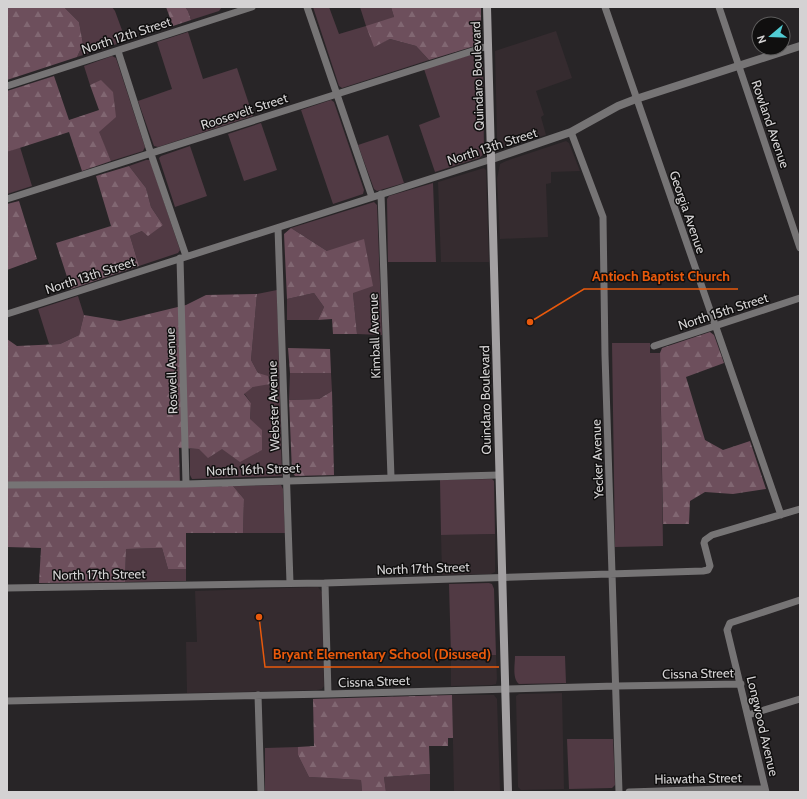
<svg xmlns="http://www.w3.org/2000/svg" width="807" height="799" viewBox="0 0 807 799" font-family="Cabin,sans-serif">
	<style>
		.built { fill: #352b2f }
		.green { fill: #513a44 }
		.forest { fill: url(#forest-firs) }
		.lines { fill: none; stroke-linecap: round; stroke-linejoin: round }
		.minor { stroke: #767475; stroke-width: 7 }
		.tertiary { stroke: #767475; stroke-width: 8 }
		.secondary { stroke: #a3a0a2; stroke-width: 8 }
		.labels { text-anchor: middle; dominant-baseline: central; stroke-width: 3; stroke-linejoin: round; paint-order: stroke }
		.street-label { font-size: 13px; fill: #d4d2d3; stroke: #100f0f }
		.leader { fill: none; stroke: #e8590c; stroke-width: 1.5 }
		.callout-dot { fill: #e8590c; stroke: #100f0f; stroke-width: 1.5 }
		.callout-label { font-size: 14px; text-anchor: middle; font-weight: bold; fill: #e8590c; stroke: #100f0f; stroke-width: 3; stroke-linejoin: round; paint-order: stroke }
	</style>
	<defs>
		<pattern id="forest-firs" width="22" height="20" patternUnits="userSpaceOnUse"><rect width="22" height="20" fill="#6d4f5c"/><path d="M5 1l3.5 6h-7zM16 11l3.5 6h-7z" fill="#816772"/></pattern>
	</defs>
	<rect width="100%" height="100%" fill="#282527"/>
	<path class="built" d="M 556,31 L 572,78 L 536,91 L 544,115 L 541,117 L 546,135 L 505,147 L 501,146 L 498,143 L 497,137 L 495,51 Z
		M 566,141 L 569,143 L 580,171 L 551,172 L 551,183 L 546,184 L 548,237 L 500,239 L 497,179 L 500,164 L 506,161 Z
		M 484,168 L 486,170 L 489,262 L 441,262 L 438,182 Z
		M 495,534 L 495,572 L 491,574 L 442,575 L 441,535 Z
		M 318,587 L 322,592 L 324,686 L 322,689 L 317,690 L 187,693 L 186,642 L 197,642 L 195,591 Z
		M 496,655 L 497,679 L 496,684 L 492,685 L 451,686 L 451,656 Z
		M 562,693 L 564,789 L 521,790 L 518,787 L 516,696 L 519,694 Z
		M 452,695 L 494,695 L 497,699 L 500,792 L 454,792 Z"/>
	<path class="green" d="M 64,7 L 112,7 L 115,11 L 126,41 L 77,57 L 83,44 L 79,22 Z
		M 185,7 L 222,7 L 219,11 L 191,20 L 188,11 Z
		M 313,7 L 329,7 L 339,34 L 366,26 L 360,7 L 391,7 L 394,17 L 374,46 L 390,39 L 416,46 L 429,60 L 342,88 L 339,86 Z
		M 188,32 L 203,79 L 237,68 L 253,116 L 158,147 L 154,146 L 138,101 L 172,89 L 157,42 Z
		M 473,54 L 478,54 L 481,57 L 483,64 L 484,154 L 479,158 L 435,172 L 419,125 L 440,117 L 424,69 Z
		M 112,56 L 116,58 L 145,147 L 143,151 L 111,161 L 98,132 L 101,81 L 90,85 L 84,66 Z
		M 331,100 L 334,102 L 364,190 L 363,194 L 333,204 L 301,110 Z
		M 261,123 L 277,170 L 244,181 L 228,134 Z
		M 388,135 L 404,183 L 377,191 L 374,189 L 358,145 Z
		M 190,146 L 207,196 L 175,207 L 159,158 L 161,156 Z
		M 20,147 L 32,186 L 7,194 L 7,152 Z
		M 146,160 L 150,160 L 180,250 L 178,253 L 139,266 L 130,236 L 142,231 L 163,225 L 151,207 L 146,188 L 129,166 Z
		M 433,183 L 436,262 L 388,262 L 387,199 L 389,196 Z
		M 374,202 L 377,205 L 382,335 L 357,334 L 353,293 L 327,251 L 291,228 Z
		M 277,290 L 282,476 L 192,479 L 190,475 L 190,449 L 199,449 L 250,419 L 251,403 L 244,393 L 253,387 L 258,373 L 251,360 L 257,294 Z
		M 314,293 L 324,307 L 318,320 L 287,320 L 287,299 Z
		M 78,296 L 84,315 L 79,335 L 60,344 L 49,344 L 38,309 Z
		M 650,343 L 650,353 L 660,353 L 663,546 L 615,547 L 612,343 Z
		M 290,373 L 331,373 L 332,391 L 319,399 L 289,400 Z
		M 492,479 L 494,481 L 495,534 L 441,535 L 440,480 Z
		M 281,485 L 283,489 L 285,533 L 243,533 L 244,499 L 233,486 Z
		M 162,548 L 168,569 L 186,569 L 186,581 L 125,582 L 126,549 Z
		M 489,583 L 492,584 L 494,589 L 496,655 L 451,656 L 449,584 Z
		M 515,656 L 565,656 L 566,683 L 519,684 C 512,678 515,665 515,656 Z
		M 567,739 L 613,739 L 615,785 L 612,788 L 569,789 Z
		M 298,747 L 298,755 L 309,777 L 361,780 L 362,792 L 265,792 L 265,748 Z
		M 430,774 L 430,792 L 386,792 L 384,777 Z"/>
	<path class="forest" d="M 7,7 L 64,7 L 79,22 L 83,44 L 77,57 L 7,80 Z
		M 166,7 L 185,7 L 188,11 L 191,20 L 173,26 Z
		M 391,7 L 481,7 L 481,42 L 478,45 L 429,60 L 416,46 L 390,39 L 374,47 L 366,26 L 394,17 Z
		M 54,76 L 69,120 L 99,110 L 90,85 L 101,80 L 113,92 L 116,117 L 99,132 L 111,161 L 82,171 L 69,132 L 7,152 L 7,91 Z
		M 129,166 L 146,188 L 151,207 L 163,225 L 148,236 L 142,231 L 130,236 L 139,266 L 71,289 L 56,243 L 111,226 L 96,176 Z
		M 19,201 L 37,259 L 7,270 L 7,204 Z
		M 291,228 L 327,251 L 364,239 L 373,286 L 353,293 L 357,334 L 333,334 L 332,319 L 318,320 L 324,307 L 314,293 L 287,299 L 284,234 Z
		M 257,294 L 251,360 L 258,373 L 268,376 L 270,384 L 253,387 L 244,394 L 251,403 L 250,419 L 262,430 L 262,450 L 240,462 L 222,449 L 208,458 L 199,449 L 179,448 L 180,487 L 233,486 L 244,499 L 243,533 L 186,533 L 186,569 L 168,569 L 162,548 L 126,549 L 125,582 L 39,583 L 41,548 L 7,547 L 7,339 L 17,346 L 60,344 L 79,335 L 84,315 L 120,321 L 186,305 L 206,295 Z
		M 710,332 L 714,335 L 724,363 L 686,377 L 705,440 L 723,450 L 750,441 L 766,489 L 733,494 L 705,492 L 690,501 L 689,524 L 663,524 L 660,353 L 662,348 Z
		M 288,348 L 330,349 L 331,373 L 290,373 Z
		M 332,391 L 334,475 L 295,476 L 292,472 L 289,400 L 319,399 Z
		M 452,695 L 453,738 L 448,738 L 448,746 L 429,746 L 430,774 L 384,777 L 386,792 L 362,792 L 361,780 L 309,777 L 298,755 L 298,747 L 314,746 L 313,699 Z"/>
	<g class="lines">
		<path class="minor" d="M 307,7 L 372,197
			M 605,7 L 781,515
			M 719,7 L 800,248
			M 118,51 L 151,154 L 186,256
			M 7,86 L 252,7
			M 571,132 L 603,217 L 605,355 L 619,792
			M 381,194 L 391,477
			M 7,199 L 488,46
			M 278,228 L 290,583
			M 180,258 L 186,484
			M 7,314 L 492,159
			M 654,346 L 800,298
			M 7,485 L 186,484 L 499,475
			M 325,583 L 328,694
			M 7,588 L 325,583 L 703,571 L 708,570 L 710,566 L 704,543 L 705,540 L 712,535 L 800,509
			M 258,695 L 261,792
			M 7,701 L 328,694 L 616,686 L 741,684
			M 748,715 L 800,699
			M 629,792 L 723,789 L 765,789
			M 766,792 L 727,630 L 730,623 L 800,600"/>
		<path class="tertiary" d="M 492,159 L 571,132 L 618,106 L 636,99 L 800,46"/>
		<path class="secondary" d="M 487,7 L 508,792"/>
	</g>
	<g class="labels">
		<g class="street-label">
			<text transform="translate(126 35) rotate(-18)">North 12th Street</text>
			<text transform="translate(477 76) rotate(-92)">Quindaro Boulevard</text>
			<text transform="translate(244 111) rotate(-18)">Roosevelt Street</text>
			<text transform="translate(771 124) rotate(71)">Rowland Avenue</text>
			<text transform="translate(492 146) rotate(-18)">North 13th Street</text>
			<text transform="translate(688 212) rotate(71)">Georgia Avenue</text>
			<text transform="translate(90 275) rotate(-18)">North 13th Street</text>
			<text transform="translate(723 311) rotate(-18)">North 15th Street</text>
			<text transform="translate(374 336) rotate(-92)">Kimball Avenue</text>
			<text transform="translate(171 371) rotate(-92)">Roswell Avenue</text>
			<text transform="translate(485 400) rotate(-91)">Quindaro Boulevard</text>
			<text transform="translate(273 406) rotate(-92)">Webster Avenue</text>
			<text transform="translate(597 459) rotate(-92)">Yecker Avenue</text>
			<text transform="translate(253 469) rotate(-2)">North 16th Street</text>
			<text transform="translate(423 568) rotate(-2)">North 17th Street</text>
			<text transform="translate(99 574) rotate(-1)">North 17th Street</text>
			<text transform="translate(698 673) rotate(-1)">Cissna Street</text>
			<text transform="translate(374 681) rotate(-2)">Cissna Street</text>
			<text transform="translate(763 726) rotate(77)">Longwood Avenue</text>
			<text transform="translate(698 778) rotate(-1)">Hiawatha Street</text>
		</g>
	</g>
	<path class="leader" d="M530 322L584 289H738M259 617L265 667H499"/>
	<g class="callout-dot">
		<circle cx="530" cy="322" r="4"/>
		<circle cx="259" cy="617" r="4"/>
	</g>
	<g class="callout-label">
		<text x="661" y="281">Antioch Baptist Church</text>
		<text x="382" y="659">Bryant Elementary School (Disused)</text>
	</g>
	<rect width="807" height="799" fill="none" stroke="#d4d2d3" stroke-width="16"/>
	<g transform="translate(771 36) rotate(251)"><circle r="19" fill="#100f0f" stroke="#5e5d5d"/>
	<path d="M0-3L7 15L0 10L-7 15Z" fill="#51ccd3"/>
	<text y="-6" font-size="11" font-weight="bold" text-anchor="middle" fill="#d4d2d3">N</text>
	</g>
</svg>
